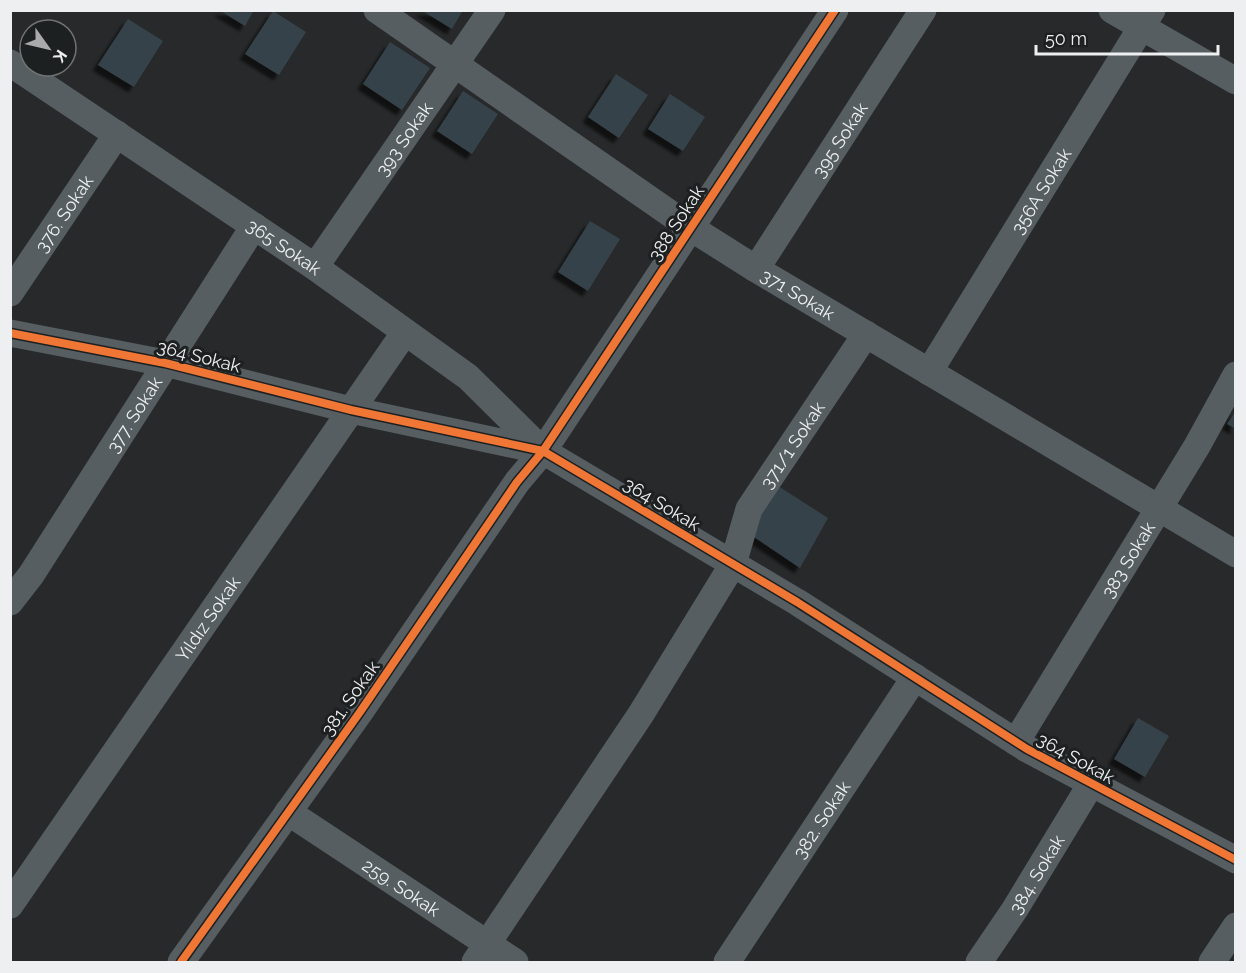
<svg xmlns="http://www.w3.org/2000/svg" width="1246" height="973" viewBox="0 0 1246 973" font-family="Raleway,sans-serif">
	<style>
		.building { fill: #35434a; filter: url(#shadow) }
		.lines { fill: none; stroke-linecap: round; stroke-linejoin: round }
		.street { stroke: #565e62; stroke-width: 27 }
		.cycleway-casing { stroke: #1d2021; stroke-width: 11 }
		.cycleway { stroke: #f07635; stroke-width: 8 }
		.labels { text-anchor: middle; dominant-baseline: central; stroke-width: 6; stroke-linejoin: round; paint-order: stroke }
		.street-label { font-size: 18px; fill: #edeff0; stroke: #1d2021 }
	</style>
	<defs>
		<filter id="shadow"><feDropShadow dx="-5.5" dy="5.5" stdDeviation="1.5" flood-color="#0009"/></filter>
	</defs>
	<rect width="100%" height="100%" fill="#28292a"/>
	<path class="building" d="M 219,10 L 254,10 L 245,26 Z
		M 421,10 L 463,10 L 452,29 Z
		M 273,11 L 306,32 L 279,75 L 245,54 Z
		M 128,19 L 163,41 L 134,87 L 98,65 Z
		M 390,42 L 430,68 L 402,110 L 363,84 Z
		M 616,74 L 648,95 L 619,138 L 588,117 Z
		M 463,91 L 498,114 L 472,154 L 437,131 Z
		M 670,94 L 705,117 L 683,151 L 648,129 Z
		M 590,221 L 620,239 L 588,291 L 558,272 Z
		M 1236,411 L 1236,429 L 1227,424 Z
		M 778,486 L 828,518 L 800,568 L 754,537 L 753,526 Z
		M 1138,718 L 1169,736 L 1145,777 L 1114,759 Z"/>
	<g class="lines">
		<g class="street">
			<path id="s1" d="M 377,10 L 691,228 L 756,269 L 1236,554"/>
			<path d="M 1112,10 L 1236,81"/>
			<path id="s2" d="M 10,63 L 315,267 L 468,377 L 543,451"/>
			<path id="s3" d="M 315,267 L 492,10"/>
			<path id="s4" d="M 756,269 L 923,10"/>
			<path id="s5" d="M 10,293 L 117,134"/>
			<path d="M 10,333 L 165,363 L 351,410 L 543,451 L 797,602 L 1027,749 L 1236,860"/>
			<path id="s6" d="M 929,372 L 1152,10"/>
			<path id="s7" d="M 10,602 L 31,575 L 254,226"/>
			<path id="s8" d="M 1016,742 L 1197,446 L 1236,375"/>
			<path id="s9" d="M 288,812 L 515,962"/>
			<path id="s10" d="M 10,905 L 405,332"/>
			<path d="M 181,962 L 360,712 L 517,482 L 543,451 L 835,10"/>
			<path id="s11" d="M 475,962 L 641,714 L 733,564 L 749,509 L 866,334"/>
			<path id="s12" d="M 727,962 L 915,677"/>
			<path id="s13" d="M 979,962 L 1015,909 L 1091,784"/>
			<path d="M 1212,962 L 1236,926"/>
		</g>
		<g class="cycleway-casing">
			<path id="cycleway" d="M 10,333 L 165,363 L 351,410 L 543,451 L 797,602 L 1027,749 L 1236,860
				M 181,962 L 360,712 L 517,482 L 543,451 L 835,10"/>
		</g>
		<use href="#cycleway" class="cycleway"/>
	</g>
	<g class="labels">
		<g class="street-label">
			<text stroke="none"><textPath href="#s3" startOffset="156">393 Sokak</textPath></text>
			<text stroke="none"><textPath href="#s4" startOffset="154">395 Sokak</textPath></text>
			<text stroke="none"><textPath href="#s6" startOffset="213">356A Sokak</textPath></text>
			<text stroke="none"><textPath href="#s5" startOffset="96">376. Sokak</textPath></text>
			<text transform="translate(676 223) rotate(-57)">388 Sokak</text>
			<text stroke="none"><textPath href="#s2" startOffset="330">365 Sokak</textPath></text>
			<text stroke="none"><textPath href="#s1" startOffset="508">371 Sokak</textPath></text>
			<text transform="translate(199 356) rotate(14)">364 Sokak</text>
			<text stroke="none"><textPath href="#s7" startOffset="225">377. Sokak</textPath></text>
			<text stroke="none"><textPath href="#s11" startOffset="609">371/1 Sokak</textPath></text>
			<text transform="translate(662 504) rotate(31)">364 Sokak</text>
			<text stroke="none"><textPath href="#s8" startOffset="214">383 Sokak</textPath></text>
			<text stroke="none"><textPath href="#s10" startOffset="348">Yıldız Sokak</textPath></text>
			<text transform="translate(350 698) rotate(-55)">381. Sokak</text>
			<text transform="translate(1076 758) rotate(29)">364 Sokak</text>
			<text stroke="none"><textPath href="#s12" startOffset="171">382. Sokak</textPath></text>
			<text stroke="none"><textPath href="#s13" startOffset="105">384. Sokak</textPath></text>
			<text stroke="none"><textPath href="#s9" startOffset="136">259. Sokak</textPath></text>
		</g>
	</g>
	<rect width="1246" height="973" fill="none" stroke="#edeff0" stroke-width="24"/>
	<g transform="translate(48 48) rotate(124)"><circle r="28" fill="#1d2021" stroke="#707374" stroke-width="1.5"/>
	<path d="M0-4.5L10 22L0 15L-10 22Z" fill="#a8aaab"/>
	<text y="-9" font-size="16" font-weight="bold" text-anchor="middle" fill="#edeff0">K</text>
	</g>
	<path d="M1036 45v9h182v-9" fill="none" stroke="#edeff0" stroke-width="3"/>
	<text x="1045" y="45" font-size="18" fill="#edeff0" stroke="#1d2021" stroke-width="4.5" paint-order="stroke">50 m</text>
</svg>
